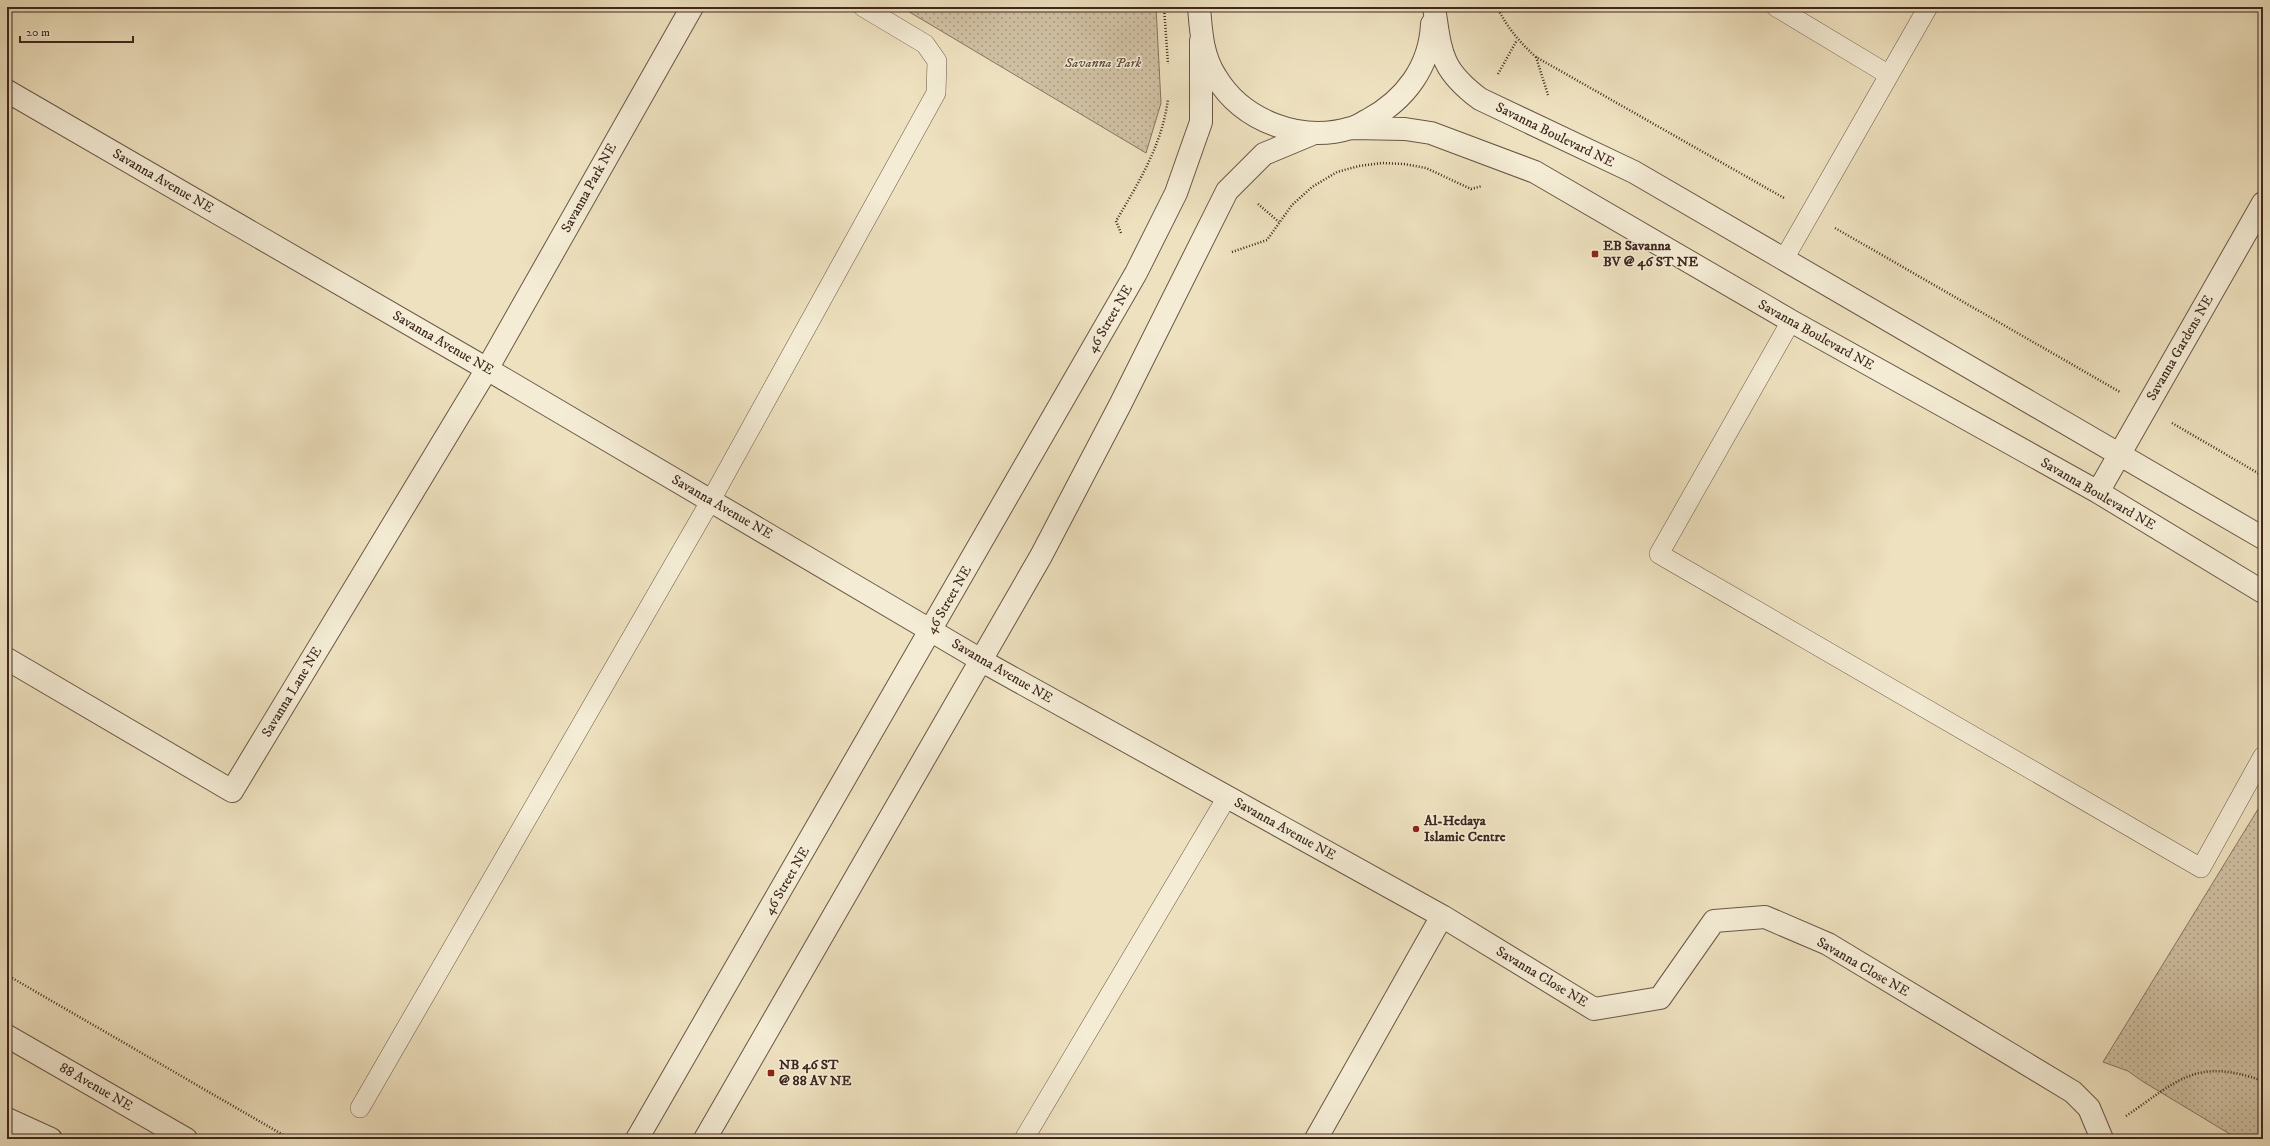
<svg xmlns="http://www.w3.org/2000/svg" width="2270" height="1146" viewBox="0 0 2270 1146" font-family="'IM FELL DW Pica',serif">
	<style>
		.park { fill: url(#park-dots); stroke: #877462 }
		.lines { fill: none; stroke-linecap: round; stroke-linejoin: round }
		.service-casing { stroke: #6a5647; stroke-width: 20 }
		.minor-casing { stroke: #6a5647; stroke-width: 24 }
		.tertiary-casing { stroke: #6a5647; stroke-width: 24 }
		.path { stroke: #3e271f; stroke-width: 2.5; stroke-dasharray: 1 2; stroke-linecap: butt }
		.service { stroke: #f4ecd5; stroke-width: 19 }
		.minor { stroke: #f4ecd5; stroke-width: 22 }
		.tertiary { stroke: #f4ecd5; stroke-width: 22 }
		.poi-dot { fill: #8f2418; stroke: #f4ecd5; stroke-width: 1.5 }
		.labels { text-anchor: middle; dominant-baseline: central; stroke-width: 3; stroke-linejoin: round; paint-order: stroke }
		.park-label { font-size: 14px; font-style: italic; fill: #624e40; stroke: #f4ecd5 }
		.street-label { font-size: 14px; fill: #3e271f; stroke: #f4ecd5 }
		.poi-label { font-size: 14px; font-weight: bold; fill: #3e271f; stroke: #f4ecd5; text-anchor: start }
	</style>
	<defs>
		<pattern id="park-dots" width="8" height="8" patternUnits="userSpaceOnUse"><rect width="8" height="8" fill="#d0c1a4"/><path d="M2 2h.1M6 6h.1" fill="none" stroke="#aa9d85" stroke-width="1.8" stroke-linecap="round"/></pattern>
	</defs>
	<rect width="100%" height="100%" fill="#eee1bf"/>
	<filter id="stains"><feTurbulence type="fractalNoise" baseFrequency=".005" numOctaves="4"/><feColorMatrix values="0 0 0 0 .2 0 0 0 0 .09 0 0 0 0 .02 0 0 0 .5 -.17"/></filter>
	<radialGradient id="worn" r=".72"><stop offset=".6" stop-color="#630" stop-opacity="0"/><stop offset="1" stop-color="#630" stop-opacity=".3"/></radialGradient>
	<path class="park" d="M 901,7 L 1156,7 L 1161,103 L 1146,153 Z
		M 2263,801 L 2263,1139 L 2238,1139 L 2142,1081 L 2128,1071 L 2103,1062 Z"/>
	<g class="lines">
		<g class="service-casing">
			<path id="service" d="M 1776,7 L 1889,75
				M 1784,259 L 1928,7
				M 1791,321 L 1659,554 L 2201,868 L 2263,756
				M 360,1108 L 711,500 L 936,93 L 937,61 L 925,44 L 863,7
				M 1024,1139 L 1227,797"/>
		</g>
		<g class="minor-casing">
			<path id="minor" d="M 1199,7 C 1201,31 1202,56 1216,77 C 1243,122 1302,143 1351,128 C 1357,127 1362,123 1368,120 C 1405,100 1430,67 1432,24
				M 1434,7 C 1441,53 1440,69 1480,99 L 1634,172 L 2263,538
				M 7,91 L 487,369 L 991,666 L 1442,916 L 1594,1009 L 1660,998 L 1714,921 L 1765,917 L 1828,944 L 2073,1092 L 2089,1108 L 2102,1139
				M 1352,128 L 1405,129 L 1431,133 L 1535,172 L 1791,321 L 2098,492 L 2263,592
				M 2098,492 L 2263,203
				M 7,659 L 232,791 L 487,369 L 692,7
				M 1316,1139 L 1442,916"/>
		</g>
		<g class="tertiary-casing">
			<path id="tertiary" d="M 7,1036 L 186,1139
				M 7,1119 L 51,1139
				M 7,1138 L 9,1139
				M 637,1139 L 1136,273 L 1176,193 L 1201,122 L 1201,41
				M 705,1139 L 1041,556 L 1120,405 L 1227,191 L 1264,154 L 1312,134"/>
		</g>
		<path class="path" d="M 1164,7 L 1168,64
			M 1497,7 C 1507,27 1519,42 1536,57 L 1784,198
			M 1536,57 L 1548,95
			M 1498,74 L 1517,40
			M 1258,204 L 1279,222
			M 1835,228 L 2120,392
			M 1121,233 L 1116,221 C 1139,182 1162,145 1168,99
			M 1232,252 L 1267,240 L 1292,205 L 1312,187 L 1337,172 L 1359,166 L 1382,163 L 1404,164 L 1426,168 L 1471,189 L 1482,186
			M 2172,423 L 2263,476
			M 7,975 L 290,1139
			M 2126,1116 C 2179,1080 2196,1057 2263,1081"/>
		<use href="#service" class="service"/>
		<use href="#minor" class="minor"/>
		<use href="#tertiary" class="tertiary"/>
	</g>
	<g class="poi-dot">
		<rect x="1591" y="250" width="8" height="8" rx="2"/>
		<circle cx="1416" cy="829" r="4"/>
		<rect x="767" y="1069" width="8" height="8" rx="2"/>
	</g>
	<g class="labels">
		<g class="park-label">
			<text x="1103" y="63">Savanna Park</text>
		</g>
		<g class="street-label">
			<text transform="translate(1555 135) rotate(26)">Savanna Boulevard NE</text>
			<text transform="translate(163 181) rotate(30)">Savanna Avenue NE</text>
			<text transform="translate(589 188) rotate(-61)">Savanna Park NE</text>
			<text transform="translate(1110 319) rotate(-60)">46 Street NE</text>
			<text transform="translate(1816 335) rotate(29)">Savanna Boulevard NE</text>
			<text transform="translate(443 343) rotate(30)">Savanna Avenue NE</text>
			<text transform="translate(2180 348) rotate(-60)">Savanna Gardens NE</text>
			<text transform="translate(2098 494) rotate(30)">Savanna Boulevard NE</text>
			<text transform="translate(722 507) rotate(30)">Savanna Avenue NE</text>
			<text transform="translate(949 600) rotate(-60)">46 Street NE</text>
			<text transform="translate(1002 671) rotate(30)">Savanna Avenue NE</text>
			<text transform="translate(292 692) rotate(-59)">Savanna Lane NE</text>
			<text transform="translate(1285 829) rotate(29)">Savanna Avenue NE</text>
			<text transform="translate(787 881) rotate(-60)">46 Street NE</text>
			<text transform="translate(1863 967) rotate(30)">Savanna Close NE</text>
			<text transform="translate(1542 977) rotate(31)">Savanna Close NE</text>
			<text transform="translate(96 1087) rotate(30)">88 Avenue NE</text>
		</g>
		<g class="poi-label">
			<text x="1603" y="246">EB Savanna<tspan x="1603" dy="16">BV @ 46 ST NE</tspan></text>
			<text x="1424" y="821">Al-Hedaya<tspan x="1424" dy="16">Islamic Centre</tspan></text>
			<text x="779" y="1065">NB 46 ST<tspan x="779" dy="16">@ 88 AV NE</tspan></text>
		</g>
	</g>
	<rect width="2270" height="1146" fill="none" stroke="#eee1bf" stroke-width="24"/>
	<rect x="8" y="8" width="2254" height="1130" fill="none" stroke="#3e271f" stroke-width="2"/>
	<rect x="12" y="12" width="2246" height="1122" fill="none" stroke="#3e271f"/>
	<path d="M20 36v6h113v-6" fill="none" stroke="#3e271f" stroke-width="2"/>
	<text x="26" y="36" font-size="12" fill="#3e271f" stroke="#f4ecd5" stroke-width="3" paint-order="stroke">20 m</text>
	<rect width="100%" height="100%" filter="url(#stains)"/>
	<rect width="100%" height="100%" fill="url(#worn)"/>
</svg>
